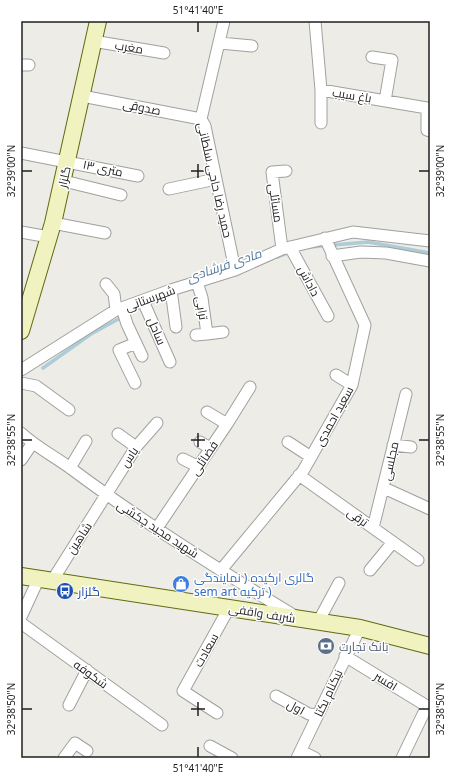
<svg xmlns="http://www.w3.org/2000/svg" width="451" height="779" viewBox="0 0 451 779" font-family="'Noto Sans',Cairo,sans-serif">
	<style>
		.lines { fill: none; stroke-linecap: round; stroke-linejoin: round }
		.stream { stroke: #accdd7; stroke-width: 3.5 }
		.minor-casing { stroke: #a0a0a0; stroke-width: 13 }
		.secondary-casing { stroke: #616a11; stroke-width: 18 }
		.minor { stroke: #fff; stroke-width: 11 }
		.secondary { stroke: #f0f2c0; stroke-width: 16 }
		.ticks { fill: none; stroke: #1f1f1f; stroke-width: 1.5 }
		.labels { text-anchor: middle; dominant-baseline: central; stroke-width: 3; stroke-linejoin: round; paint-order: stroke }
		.street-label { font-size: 12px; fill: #1f1f1f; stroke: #fff }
		.shop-label { font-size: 12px; fill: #366cbe; stroke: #fff; text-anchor: start }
		.transit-label { font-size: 12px; fill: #164399; stroke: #fff; text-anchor: start }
		.service-label { font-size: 12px; fill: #4e5e75; stroke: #fff; text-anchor: start }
		.water-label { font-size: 13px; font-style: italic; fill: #53789d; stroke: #fff }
		.neatline { fill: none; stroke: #1f1f1f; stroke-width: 1.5 }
		.ticks-label { font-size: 10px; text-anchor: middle; fill: #1f1f1f }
	</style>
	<rect width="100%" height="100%" fill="#eeece6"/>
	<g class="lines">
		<path class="stream" d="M 310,247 L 368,242 L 430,253
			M 277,257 L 290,252
			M 43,368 L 91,334 L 144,305"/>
		<g class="minor-casing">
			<path id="minor" d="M 224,21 L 201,119 L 205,126 L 235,270
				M 315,21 L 321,90 L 427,108 L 427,130 L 430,131
				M 93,41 L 164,53
				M 220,43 L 252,46
				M 372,57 L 392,60 L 385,101
				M 21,65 L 29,65
				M 321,90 L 321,123
				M 82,96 L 201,119
				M 21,153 L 138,176
				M 64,181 L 121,195
				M 169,189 L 216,179
				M 53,223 L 105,233
				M 21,232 L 49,237
				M 290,247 L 328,316
				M 282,249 L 272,172 L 286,171
				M 332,256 L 361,252 L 386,253 L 430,261
				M 197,282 L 202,298 L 207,334 L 223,332
				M 106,284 L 114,294 L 116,310
				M 171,290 L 176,327
				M 143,301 L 170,362
				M 122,308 L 127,324 L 142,356
				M 196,335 L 207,334
				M 21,370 L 116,310 L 171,290 L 235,270 L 282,249 L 353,232 L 430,241
				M 336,375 L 352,385
				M 21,383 L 36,386 L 69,410
				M 135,383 L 119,350 L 136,343
				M 207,412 L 227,424
				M 21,433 C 37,448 56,457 73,470 C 144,523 219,570 295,616
				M 118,434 L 136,447
				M 200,442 L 210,448
				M 288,442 L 311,457
				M 393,445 L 411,447
				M 183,459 L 199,467
				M 21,460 L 32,444
				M 70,468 L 86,441
				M 299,475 L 418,560
				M 384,488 L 430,509
				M 157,528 L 227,424 L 250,387
				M 373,528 L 406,394
				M 221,570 L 303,471 L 352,385 L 365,325 L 325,238
				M 370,570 L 393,542
				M 52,581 L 136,447 L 157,423
				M 21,617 L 39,578
				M 318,622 L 339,583
				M 21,623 L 162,725
				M 345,656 L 430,708
				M 276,696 L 309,714 L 318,715
				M 69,705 L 87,670
				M 217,713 L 183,691 L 229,608
				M 210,746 L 232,758
				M 301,751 L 315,758
				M 64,758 L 75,743 L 87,751
				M 297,758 L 360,628
				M 402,758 L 427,706"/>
		</g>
		<g class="secondary-casing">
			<path id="secondary" d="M 21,331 L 53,223 L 98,21
				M 21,576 L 360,628 L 430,646"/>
		</g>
		<use href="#minor" class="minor"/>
		<use href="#secondary" class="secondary"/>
	</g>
	<path class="ticks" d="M 198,22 L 198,32M 198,164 L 198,178M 22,171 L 32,171M 191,171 L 205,171M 419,171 L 429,171M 198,433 L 198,447M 22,440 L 32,440M 191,440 L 205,440M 419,440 L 429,440M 198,702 L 198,716M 22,709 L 32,709M 191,709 L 205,709M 419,709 L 429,709M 198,747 L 198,757"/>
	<defs>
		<g id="shop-disc" transform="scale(0.9)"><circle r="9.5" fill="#3f7fe0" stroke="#fff"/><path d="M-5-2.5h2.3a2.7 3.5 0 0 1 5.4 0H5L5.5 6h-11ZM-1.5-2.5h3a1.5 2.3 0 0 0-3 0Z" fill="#fff"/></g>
		<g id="bus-disc" transform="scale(0.9)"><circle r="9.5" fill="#1a4fb4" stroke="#fff"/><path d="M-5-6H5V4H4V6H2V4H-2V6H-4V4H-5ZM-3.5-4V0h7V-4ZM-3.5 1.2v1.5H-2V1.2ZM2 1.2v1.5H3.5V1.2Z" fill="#fff"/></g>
		<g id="bank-disc" transform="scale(0.9)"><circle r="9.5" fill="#5c6f8a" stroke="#fff"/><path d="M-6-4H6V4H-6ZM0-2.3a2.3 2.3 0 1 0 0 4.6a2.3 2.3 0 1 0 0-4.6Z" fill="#fff"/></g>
	</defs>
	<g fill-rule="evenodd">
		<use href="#shop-disc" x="181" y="584"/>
		<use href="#bus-disc" x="65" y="591"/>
		<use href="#bank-disc" x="326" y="646"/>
	</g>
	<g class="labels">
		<g class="street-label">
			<text transform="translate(129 47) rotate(10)">مغرب</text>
			<text transform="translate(352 95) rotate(9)">باغ سیب</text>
			<text transform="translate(142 107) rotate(11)">صدوقی</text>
			<text transform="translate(103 168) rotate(12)">۱۳ متری</text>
			<text transform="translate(64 177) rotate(-77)">گلزار</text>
			<text transform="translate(215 180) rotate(77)">حمید رضا حاجی سلطانی</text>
			<text transform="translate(276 203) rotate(82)">مسائلی</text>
			<text transform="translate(309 281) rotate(62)">داداش</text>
			<text transform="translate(150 298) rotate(-20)">شهرستانی</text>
			<text transform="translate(202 308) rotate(80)">ترابی</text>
			<text transform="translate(157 331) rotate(67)">ساحل</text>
			<text transform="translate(334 416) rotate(-61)">سعید احمدی</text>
			<text transform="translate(129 457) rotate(-56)">یاس</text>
			<text transform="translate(204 458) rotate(-56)">فضائلی</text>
			<text transform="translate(390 461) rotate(-78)">مجلسی</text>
			<text transform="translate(358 517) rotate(36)">ترقی</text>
			<text transform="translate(158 529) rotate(33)">شهید مجید چکشی</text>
			<text transform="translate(79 538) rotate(-57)">شاهین</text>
			<text transform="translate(262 613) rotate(9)">شریف واقفی</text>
			<text transform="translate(206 650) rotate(-61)">سعادت</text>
			<text transform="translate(91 674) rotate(36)">شکوفه</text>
			<text transform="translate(386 681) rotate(31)">افسر</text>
			<text transform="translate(328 693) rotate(-65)">نیکنام یکتا</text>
			<text transform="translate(296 707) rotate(28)">اول</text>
		</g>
		<g class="shop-label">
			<text x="194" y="577">گالری ارکیده ( نمایندگی<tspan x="194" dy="14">sem art ترکیه )</tspan></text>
		</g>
		<g class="transit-label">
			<text x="78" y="591">گلزار</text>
		</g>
		<g class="service-label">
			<text x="339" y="646">بانک تجارت</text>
		</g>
		<g class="water-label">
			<text transform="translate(224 265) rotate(-19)">مادی فرشادی</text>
		</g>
	</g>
	<rect width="451" height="779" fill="none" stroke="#ffffff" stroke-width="44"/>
	<rect x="22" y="22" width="407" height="735" class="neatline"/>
	<g class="ticks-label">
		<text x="198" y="14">51°41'40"E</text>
		<text transform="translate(11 171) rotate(-90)" y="4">32°39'00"N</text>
		<text transform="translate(440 171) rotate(-90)" y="4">32°39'00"N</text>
		<text transform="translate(11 440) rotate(-90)" y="4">32°38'55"N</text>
		<text transform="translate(440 440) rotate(-90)" y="4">32°38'55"N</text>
		<text transform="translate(11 709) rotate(-90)" y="4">32°38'50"N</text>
		<text transform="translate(440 709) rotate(-90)" y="4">32°38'50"N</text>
		<text x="198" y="772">51°41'40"E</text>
	</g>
</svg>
